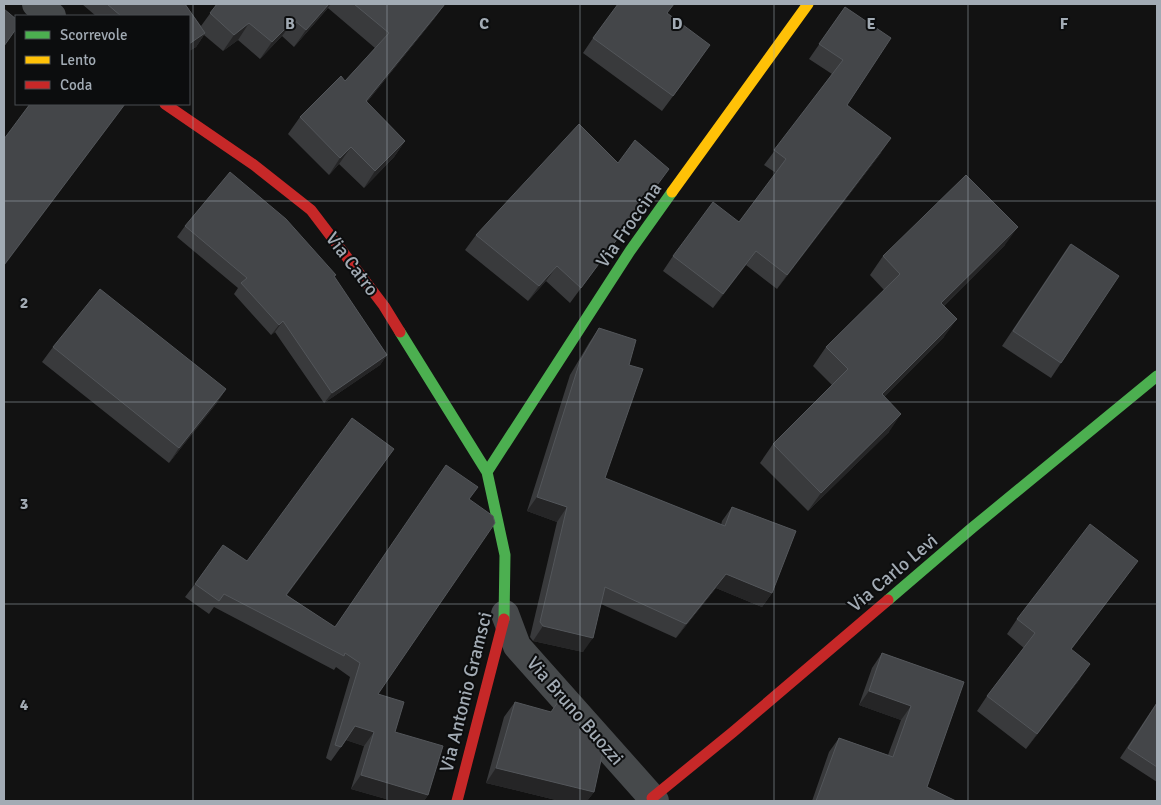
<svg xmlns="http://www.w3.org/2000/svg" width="1161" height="805" viewBox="0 0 1161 805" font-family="Signika,sans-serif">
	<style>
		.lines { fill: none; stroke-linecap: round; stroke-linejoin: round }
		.street { stroke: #46494b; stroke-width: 28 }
		.fast { stroke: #4caf50; stroke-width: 11 }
		.slow { stroke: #ffc107; stroke-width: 11 }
		.jam { stroke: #c62828; stroke-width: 11 }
		.wall { fill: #393a3c }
		.shaded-wall { fill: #252526 }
		.building { fill: #444649; stroke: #53565a }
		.grid { fill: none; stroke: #a2abb4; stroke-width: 1; stroke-opacity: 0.55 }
		.labels { text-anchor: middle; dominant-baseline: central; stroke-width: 4; stroke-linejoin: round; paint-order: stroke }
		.street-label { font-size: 19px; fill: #a2abb4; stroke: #0c0d0e }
		.grid-label { font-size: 16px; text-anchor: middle; font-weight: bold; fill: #a2abb4; stroke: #0c0d0e; stroke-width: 4; stroke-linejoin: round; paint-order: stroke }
	</style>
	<rect width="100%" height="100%" fill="#121212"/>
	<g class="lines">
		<path class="street" d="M 36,4 L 52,16
			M 505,614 L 517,646 L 655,801"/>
		<path class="fast" d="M 400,332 L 487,472 L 505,555 L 504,619
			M 487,472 L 630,251 L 672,192
			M 888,600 L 972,528 L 1157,376"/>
		<path class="slow" d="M 672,192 L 808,4"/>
		<path class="jam" d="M 165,104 L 254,165 L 311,210 L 384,306 L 400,332
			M 652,798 L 733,732 L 888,600
			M 457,801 L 504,619"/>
	</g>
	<path class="wall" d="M 82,4 L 185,4 L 201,26 L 217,4 L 445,4 L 434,19 L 367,102 L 405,141 L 394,157 L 364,188 L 339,164 L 329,175 L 288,134 L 300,117 L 345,81 L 375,48 L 328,8 L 294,47 L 282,36 L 260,59 L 238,40 L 223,51 L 204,35 L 196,47 L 189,51 L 189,16 L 96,16 Z
		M 845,7 L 847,105 L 881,153 L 777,289 L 746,265 L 713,308 L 663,271 L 673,256 L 739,222 L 776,173 L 764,165 L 832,74 L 809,59 Z
		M 667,13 L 700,60 L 662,111 L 583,53 L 593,38 Z
		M 618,163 L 658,184 L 570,303 L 546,281 L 528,301 L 465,250 L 476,235 Z
		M 185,226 L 334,277 L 387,355 L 380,365 L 324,403 L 275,332 L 271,335 L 234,294 L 238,288 L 177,237 Z
		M 1070,244 L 1061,363 L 1051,378 L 1002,346 Z
		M 1005,245 L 944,306 L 944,337 L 884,397 L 889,432 L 808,511 L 760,463 L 773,444 L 832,385 L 813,366 L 826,347 L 884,290 L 870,275 L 883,256 Z
		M 599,328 L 629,365 L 605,478 L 721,525 L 722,521 L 732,507 L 772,593 L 762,607 L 716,588 L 676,638 L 601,604 L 583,652 L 533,641 L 530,637 L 557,522 L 527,511 L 570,375 L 589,343 Z
		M 53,347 L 226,389 L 216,404 L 169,463 L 42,362 Z
		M 385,462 L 287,595 L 334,627 L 469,499 L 378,694 L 395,732 L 428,795 L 424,801 L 393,801 L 351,789 L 364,746 L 346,740 L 331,761 L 326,758 L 350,677 L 336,667 L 334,670 L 214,607 L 209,614 L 185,597 L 195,584 L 247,561 Z
		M 1127,576 L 1071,650 L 1080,679 L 1026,749 L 977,711 L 987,696 L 1024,648 L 1007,634 L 1017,619 Z
		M 882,653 L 964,682 L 927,787 L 956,801 L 812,801 L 829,752 L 839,738 L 888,755 L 901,720 L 859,705 L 872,668 Z
		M 515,702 L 594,792 L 587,801 L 560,801 L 486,783 L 504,717 Z
		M 1157,702 L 1157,782 L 1120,758 Z"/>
	<path class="shaded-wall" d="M 329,4 L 331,4 L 294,47 L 306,30 Z
		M 445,4 L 434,19 L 354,118 L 366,101 Z
		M 294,20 L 282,36 L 260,59 L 272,42 Z
		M 249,23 L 238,40 L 223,51 L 234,35 Z
		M 205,33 L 196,47 L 189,51 L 189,44 Z
		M 125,104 L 115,118 L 4,266 L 4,265 Z
		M 891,138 L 881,153 L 777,289 L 787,275 Z
		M 405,141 L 394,157 L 364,188 L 375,171 Z
		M 351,147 L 339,164 L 329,175 L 340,158 Z
		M 1018,227 L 1005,245 L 928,321 L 941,303 Z
		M 756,251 L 746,265 L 713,308 L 723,294 Z
		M 557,266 L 546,281 L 528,301 L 539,286 Z
		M 957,319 L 944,337 L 869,412 L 882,394 Z
		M 283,321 L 275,332 L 271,335 L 279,325 Z
		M 387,355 L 380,365 L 324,403 L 332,393 Z
		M 226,389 L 216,404 L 169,463 L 179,448 Z
		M 901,414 L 889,432 L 808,511 L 821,493 Z
		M 394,449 L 385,462 L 277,608 L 286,595 Z
		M 537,497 L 567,507 L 557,522 L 527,511 Z
		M 1138,561 L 1127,576 L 1060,664 L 1071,649 Z
		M 726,574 L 772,593 L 762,607 L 716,588 L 676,638 L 686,624 Z
		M 543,626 L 593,638 L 583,652 L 533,641 Z
		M 1090,664 L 1080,679 L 1026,749 L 1037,734 Z
		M 869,691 L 911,706 L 901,720 L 859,705 Z
		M 355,726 L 374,732 L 364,746 L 346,740 Z
		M 496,768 L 594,792 L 587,801 L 560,801 L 486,783 Z
		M 361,775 L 428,795 L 424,801 L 393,801 L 351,789 Z"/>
	<path class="building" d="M 107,4 L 185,4 L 205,33 L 189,44 L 189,16 L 121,16 Z
		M 217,4 L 329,4 L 306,30 L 294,20 L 272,42 L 249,23 L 234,35 L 210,13 Z
		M 354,4 L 445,4 L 366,101 L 405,141 L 375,171 L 351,147 L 340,158 L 300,117 L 341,76 L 345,81 L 389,33 Z
		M 618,4 L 674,4 L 667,13 L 710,45 L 673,96 L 593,38 Z
		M 845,7 L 891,38 L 847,105 L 891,138 L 787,275 L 756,251 L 723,294 L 673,256 L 713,202 L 739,222 L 786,159 L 774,150 L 843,60 L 819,44 Z
		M 4,9 L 16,19 L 16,29 L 4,46 Z
		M 30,104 L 125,104 L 4,265 L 4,139 Z
		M 579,124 L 618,163 L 635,140 L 669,169 L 581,288 L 557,266 L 539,286 L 476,235 Z
		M 230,172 L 286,219 L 336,275 L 334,276 L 387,355 L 332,393 L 283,321 L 279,325 L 241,283 L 247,278 L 185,226 Z
		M 966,175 L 1018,227 L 941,303 L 957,319 L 882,394 L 901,414 L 821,493 L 773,444 L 848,369 L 826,347 L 900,274 L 883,256 Z
		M 1071,244 L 1119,276 L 1061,363 L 1013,331 Z
		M 100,289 L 226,389 L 179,448 L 53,347 Z
		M 599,328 L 636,340 L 629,365 L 643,369 L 605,478 L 725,526 L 732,507 L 796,531 L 772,593 L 726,574 L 686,624 L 605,587 L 593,638 L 543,626 L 540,622 L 567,507 L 537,497 L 580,361 Z
		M 352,418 L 394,449 L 286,595 L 335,627 L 446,465 L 478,487 L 469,499 L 493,516 L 495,523 L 378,694 L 404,702 L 395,732 L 443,746 L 428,795 L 361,775 L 374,732 L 355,726 L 341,747 L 335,745 L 360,663 L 345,653 L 344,656 L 224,594 L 219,601 L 195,584 L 223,545 L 247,561 Z
		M 1090,524 L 1138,561 L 1071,649 L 1090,664 L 1037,734 L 987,696 L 1035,633 L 1017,619 Z
		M 882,653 L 964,682 L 927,787 L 956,801 L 816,801 L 839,738 L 893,757 L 911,706 L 869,691 Z
		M 515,702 L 551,712 L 558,702 L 603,751 L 594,792 L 496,768 Z
		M 1157,703 L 1157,767 L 1128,748 Z"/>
	<path class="grid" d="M 193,4 L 193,801M 387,4 L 387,801M 580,4 L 580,801M 774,4 L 774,801M 968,4 L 968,801M 4,201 L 1157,201M 4,402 L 1157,402M 4,604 L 1157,604"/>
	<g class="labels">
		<g class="street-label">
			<text transform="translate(629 225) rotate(-55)">Via Froccina</text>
			<text transform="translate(352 264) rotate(53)">Via Catro</text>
			<text transform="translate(893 573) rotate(-40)">Via Carlo Levi</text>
			<text transform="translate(466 692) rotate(-76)">Via Antonio Gramsci</text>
			<text transform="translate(575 711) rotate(49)">Via Bruno Buozzi</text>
		</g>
	</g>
	<g class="grid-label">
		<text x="290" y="29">B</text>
		<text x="484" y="29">C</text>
		<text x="677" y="29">D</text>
		<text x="871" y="29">E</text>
		<text x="1064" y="29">F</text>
		<text x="24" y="308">2</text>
		<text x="24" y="509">3</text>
		<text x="24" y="710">4</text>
	</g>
	<rect width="1161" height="805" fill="none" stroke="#a2abb4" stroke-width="10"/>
	<rect x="15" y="15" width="175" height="90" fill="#0c0d0e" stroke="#484c50"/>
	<rect x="25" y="31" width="25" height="8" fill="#4caf50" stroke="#484c50"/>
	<text x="60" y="40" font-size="15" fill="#a2abb4">Scorrevole</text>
	<rect x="25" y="56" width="25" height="8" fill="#ffc107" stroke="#484c50"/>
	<text x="60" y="65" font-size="15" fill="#a2abb4">Lento</text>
	<rect x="25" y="81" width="25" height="8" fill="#c62828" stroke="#484c50"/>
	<text x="60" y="90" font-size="15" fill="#a2abb4">Coda</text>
</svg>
